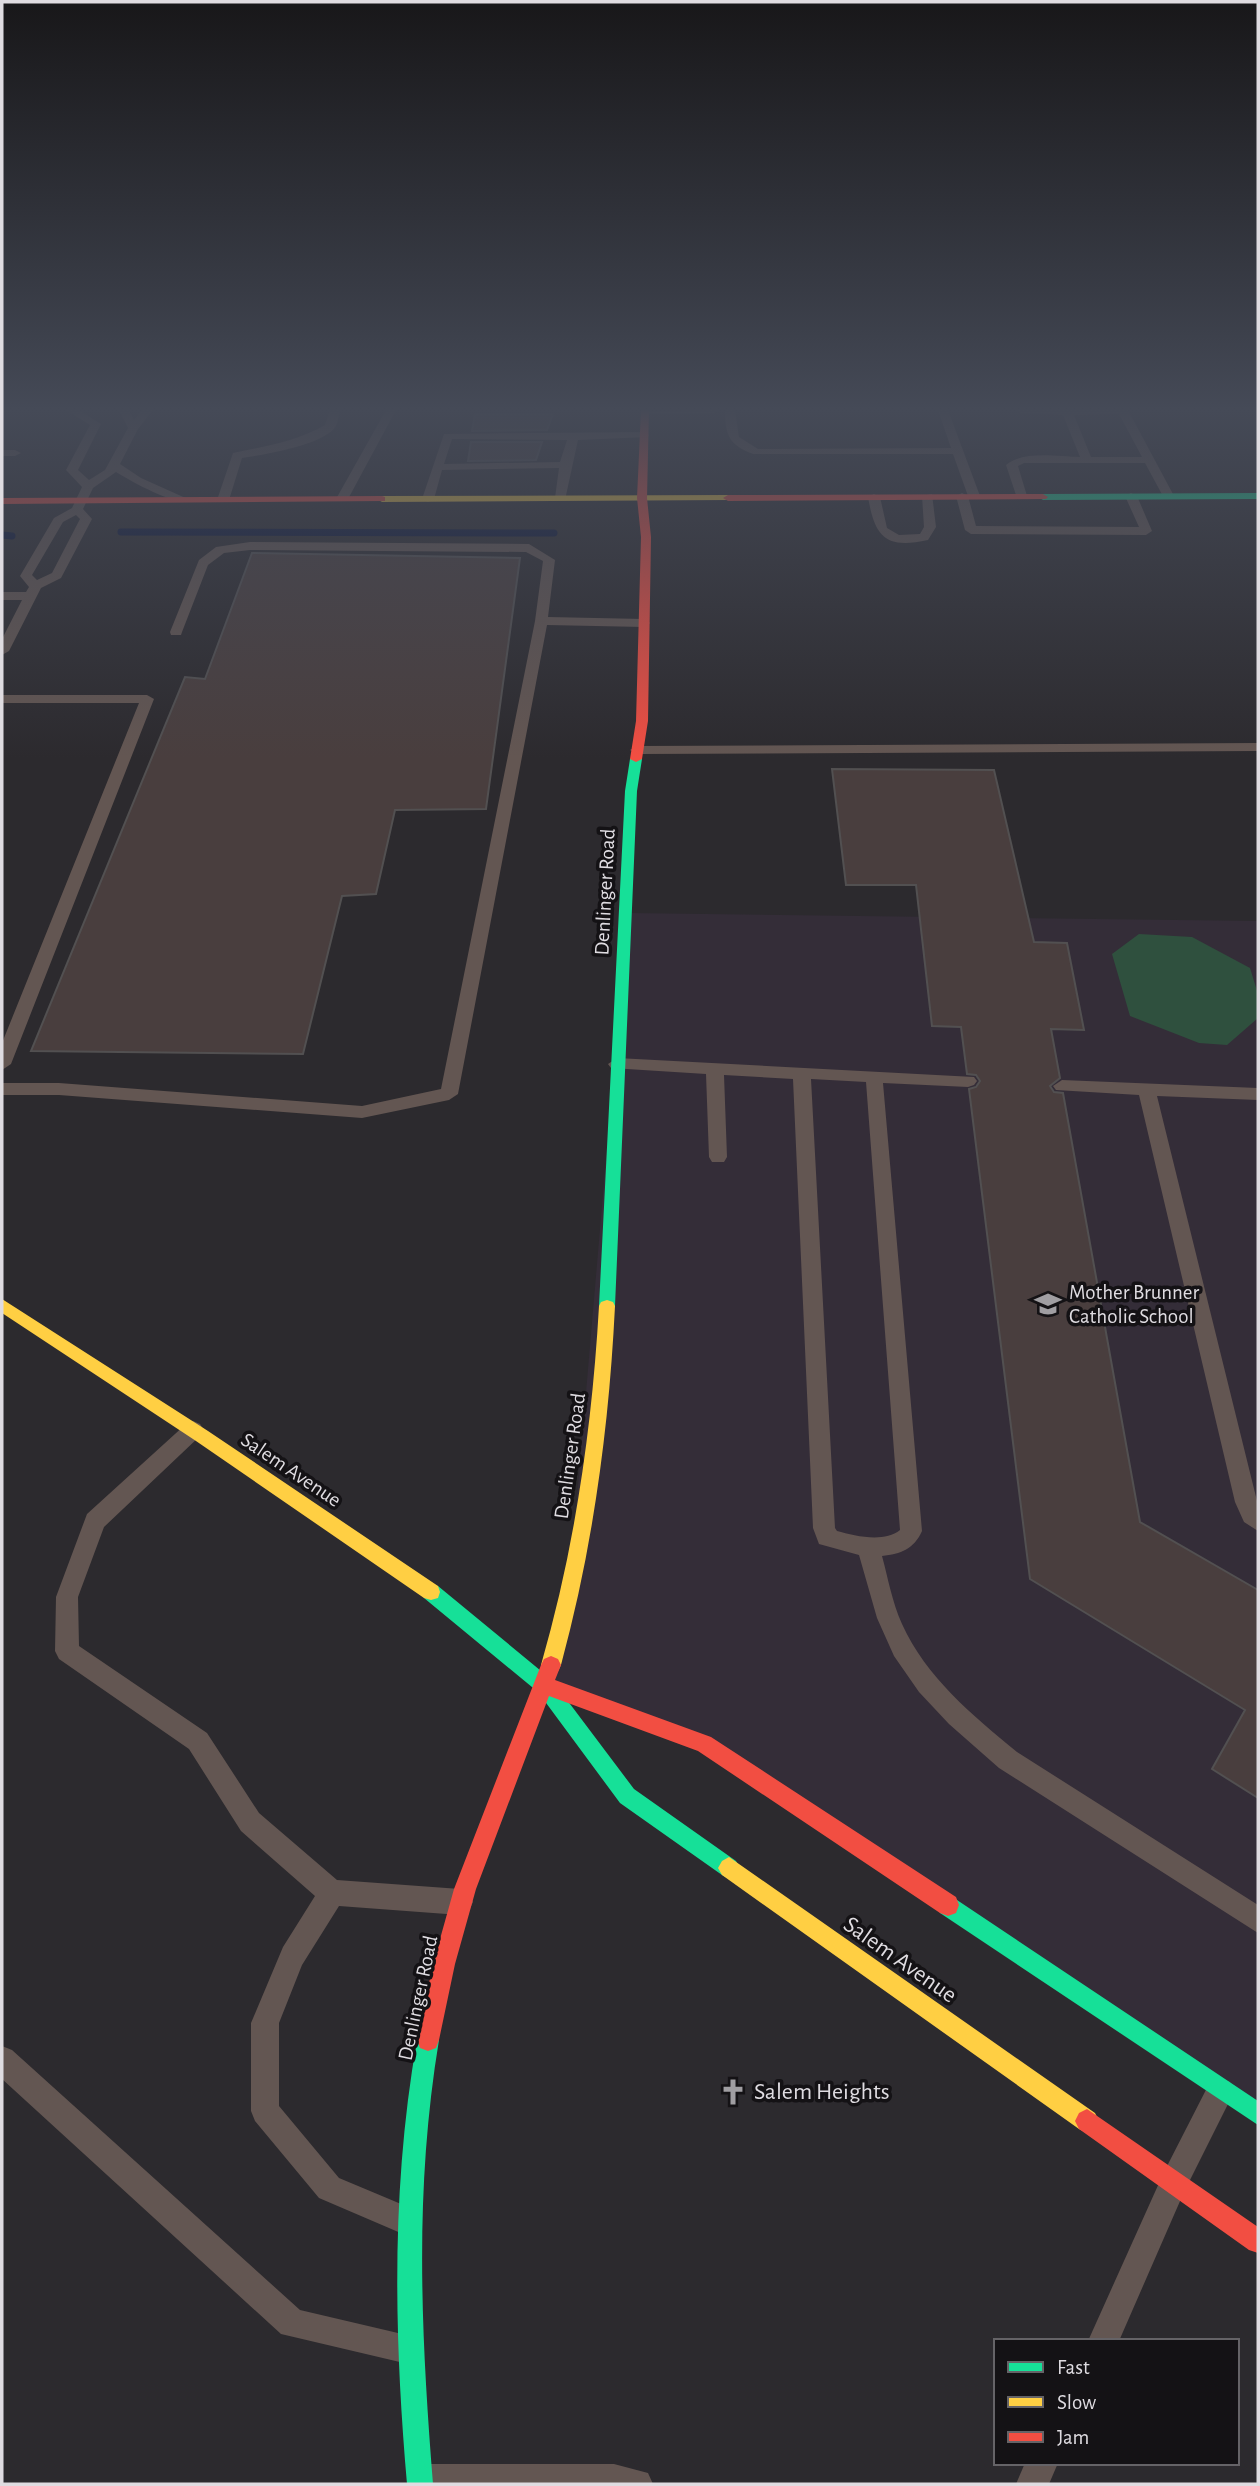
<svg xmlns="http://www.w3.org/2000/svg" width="1260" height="2486" viewBox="0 0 1260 2486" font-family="'Alegreya Sans',sans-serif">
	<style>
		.built { fill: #342d38 }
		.green { fill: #2f503e }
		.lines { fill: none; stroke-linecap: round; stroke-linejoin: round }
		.stream { stroke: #071136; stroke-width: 7 }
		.building { fill: #493e3e; stroke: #525051; stroke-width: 2 }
		.lane { fill: #635652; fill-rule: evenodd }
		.fast { fill: #16e098; fill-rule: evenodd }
		.slow { fill: #ffcf43; fill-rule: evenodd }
		.jam { fill: #f24e42; fill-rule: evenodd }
		.labels { text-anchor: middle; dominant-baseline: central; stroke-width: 7; stroke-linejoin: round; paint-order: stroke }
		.street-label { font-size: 21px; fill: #dfdce1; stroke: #141215 }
		.poi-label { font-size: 21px; fill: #dfdce1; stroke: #141215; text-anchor: start }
		.near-street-label { font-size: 24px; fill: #dfdce1; stroke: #141215 }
		.near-poi-label { font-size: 24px; fill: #dfdce1; stroke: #141215; text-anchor: start }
	</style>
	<rect width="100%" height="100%" fill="#2c2a2e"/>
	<path class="built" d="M 627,913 L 1258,921 L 1258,2114 L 1125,2022 L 704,1744 L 545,1686 L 568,1603 Z"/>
	<path class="green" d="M 1139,934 L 1192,937 L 1250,968 L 1258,994 L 1258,1018 L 1227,1045 L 1199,1043 L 1130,1016 L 1112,954 Z"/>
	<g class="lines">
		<path class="stream" d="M 121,532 L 554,533
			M 2,535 L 12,536"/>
	</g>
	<path class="building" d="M 475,414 L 553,414 L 547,430 L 472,431 Z
		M 471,442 L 542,442 L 536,460 L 468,461 Z
		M 252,553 L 520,558 L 486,809 L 395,810 L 376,894 L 342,896 L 303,1054 L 31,1051 L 185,677 L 205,679 Z
		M 832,769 L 994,770 L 1034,942 L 1067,943 L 1084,1030 L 1051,1029 L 1060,1078 L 1050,1086 L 1054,1092 L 1063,1093 L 1140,1522 L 1258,1590 L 1258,1798 L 1212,1769 L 1245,1710 L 1030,1579 L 969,1089 L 976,1087 L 980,1081 L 976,1075 L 967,1074 L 961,1027 L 932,1026 L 916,885 L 846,885 Z"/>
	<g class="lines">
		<path class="lane" d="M 66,410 L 79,410 L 101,424 L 78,470 L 89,480 L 105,470 L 128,428 L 119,410 L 129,410 L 134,420 L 142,410 L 153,410 L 138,429 L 120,464 L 141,478 L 190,500 C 178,508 129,480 116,472 L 93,488 L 83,509 L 92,519 L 61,578 L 41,588 L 9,651 L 2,655 L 2,639 L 22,600 L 2,600 L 2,592 L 26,592 L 29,587 L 20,576 L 54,518 L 72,508 L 82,487 L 66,470 L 90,425 ZM 76,515 L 80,519 L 52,573 L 37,580 L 32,575 L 63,522 Z
			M 330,410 L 340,410 C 339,415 338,422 336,426 C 325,445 262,455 242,458 L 229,500 L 219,502 L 217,500 L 233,453 C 266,446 295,442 325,425 Z
			M 386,410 L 396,410 L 348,499 L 338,501 L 336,499 Z
			M 719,410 L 714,413 L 645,414 L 640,411 Z
			M 725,410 L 735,410 L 739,437 L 758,449 L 951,448 L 938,410 L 948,410 L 980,496 L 974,499 L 968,496 L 953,454 L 753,454 C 729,445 725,435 725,410 Z
			M 1016,410 L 1128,410 L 1174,496 L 1164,498 L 1145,463 L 1024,463 L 1018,466 L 1027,496 L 1017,498 L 1006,465 C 1024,450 1058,457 1080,457 L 1063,415 L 1021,413 ZM 1119,414 L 1142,457 L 1091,457 L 1074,415 Z
			M 644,432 L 649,435 L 648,437 L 578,440 L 565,500 L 555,498 L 559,468 L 442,470 L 434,499 L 428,502 L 422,499 L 444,434 ZM 452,439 L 567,440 L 560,462 L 444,464 Z
			M 2,450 L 15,450 L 21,453 L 15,456 L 2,456 Z
			M 962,493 L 968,496 L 976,526 L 1139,527 L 1125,496 L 1131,493 L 1137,496 L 1152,531 L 1146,535 L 971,534 L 965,530 L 956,496 Z
			M 874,494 L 880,497 L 887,528 L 899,535 L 920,534 L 924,527 L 922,496 L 932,494 L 936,527 L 928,540 C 886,549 875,538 868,497 Z
			M 250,542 L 529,544 L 555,560 L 548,617 L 644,619 L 650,623 L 644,627 L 547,625 L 458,1094 L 449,1100 L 362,1118 L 59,1095 L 2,1095 L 2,1083 L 59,1083 L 362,1106 L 441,1089 L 535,621 L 543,561 L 526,552 L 250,550 L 224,553 L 208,565 L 182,632 L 181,635 L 171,635 L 170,632 L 199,560 L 216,547 Z
			M 2,695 L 147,695 L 154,699 L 11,1064 L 2,1070 L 2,1043 L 139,703 L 2,703 Z
			M 1258,743 L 1258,751 L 637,754 L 630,750 L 637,746 Z
			M 617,1058 L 974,1077 L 977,1081 L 974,1085 L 968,1087 L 883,1083 L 922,1531 C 914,1549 901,1554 882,1556 C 888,1578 892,1602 902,1624 C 926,1677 972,1715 1017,1752 L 1258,1905 L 1258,1933 L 999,1768 L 949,1724 L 919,1692 L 894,1656 L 877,1618 L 859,1555 L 819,1544 L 813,1528 L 793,1079 L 724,1075 L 727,1157 L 724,1162 L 712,1162 L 709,1157 L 706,1074 L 611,1068 L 608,1064 ZM 811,1079 L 866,1082 L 900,1530 C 884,1543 855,1536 837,1531 L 835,1528 Z
			M 1062,1080 L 1258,1088 L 1258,1100 L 1157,1096 L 1258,1505 L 1258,1531 L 1244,1522 L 1235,1502 L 1139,1095 L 1056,1090 L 1053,1086 Z
			M 193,1421 L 200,1424 L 204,1430 L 200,1436 L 104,1527 L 78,1597 L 79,1646 L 207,1733 L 259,1813 L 337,1880 L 460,1889 L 469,1893 L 473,1902 L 469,1911 L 460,1915 L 339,1906 L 302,1965 L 279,2023 L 279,2106 L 339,2178 L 413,2209 L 418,2219 L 413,2229 L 403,2234 L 319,2198 L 255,2121 L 251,2111 L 251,2023 L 283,1947 L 315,1896 L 241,1831 L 189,1749 L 59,1659 L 55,1651 L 56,1597 L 87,1514 L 186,1424 Z
			M 2,2046 L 12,2050 L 300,2310 L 415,2337 L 419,2348 L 415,2359 L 404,2363 L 281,2334 L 2,2079 Z
			M 1220,2078 L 1230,2082 L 1234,2092 L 1184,2192 L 1119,2341 L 1088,2341 L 1164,2172 L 1210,2082 Z
			M 1025,2463 L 1058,2463 L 1049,2484 L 1016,2484 Z
			M 428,2464 L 614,2464 L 648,2473 L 653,2484 L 414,2484 L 412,2480 L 417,2469 Z"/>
		<path class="fast" d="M 1258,493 L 1258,499 L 1043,500 L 1038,497 L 1043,494 Z
			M 636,756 L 642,759 L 637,791 L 615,1306 L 613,1310 L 601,1310 L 599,1306 L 625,791 L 630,759 Z
			M 431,1584 L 438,1586 L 552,1680 L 634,1789 L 736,1861 L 740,1868 L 736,1875 L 729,1879 L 722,1875 L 620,1803 L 538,1692 L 424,1598 L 422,1592 L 424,1586 Z
			M 948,1894 L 1258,2101 L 1258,2125 L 940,1913 L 937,1905 L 940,1897 Z
			M 428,2029 L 436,2032 L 439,2040 C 414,2191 421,2332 433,2484 L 407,2484 C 394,2335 391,2188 417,2040 L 420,2032 Z"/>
		<path class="slow" d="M 728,495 L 731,496 L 731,500 L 382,502 L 377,499 L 382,496 Z
			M 2,1299 L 208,1431 L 438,1586 L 440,1592 L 438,1598 L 431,1600 L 424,1598 L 196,1441 L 2,1313 Z
			M 607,1300 L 613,1302 L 615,1306 C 609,1428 593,1547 561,1665 L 558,1671 L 551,1674 L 544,1671 L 541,1665 C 575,1547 592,1428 599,1306 L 601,1302 Z
			M 729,1857 L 1095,2113 L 1099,2121 L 1095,2129 L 1087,2133 L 1079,2129 L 722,1875 L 718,1868 L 722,1861 Z"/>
		<path class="jam" d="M 641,410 L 649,410 L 647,498 L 651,537 L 648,721 L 642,759 L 636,762 L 630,759 L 636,721 L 641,537 L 637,498 Z
			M 1043,494 L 1048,497 L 1046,499 L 728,501 L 723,498 L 728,495 Z
			M 382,496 L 385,497 L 385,501 L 2,504 L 2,498 Z
			M 551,1656 L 558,1659 L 561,1665 L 555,1680 L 711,1737 L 956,1897 L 959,1905 L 956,1913 L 948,1916 L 940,1913 L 698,1751 L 549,1696 L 476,1889 L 455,1964 L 439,2040 L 436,2048 L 428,2051 L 420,2048 L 417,2040 L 433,1964 L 454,1889 L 541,1665 L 544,1659 Z
			M 1087,2109 L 1258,2227 L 1258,2253 L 1249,2250 L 1079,2129 L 1075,2121 L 1079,2113 Z"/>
	</g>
	<linearGradient id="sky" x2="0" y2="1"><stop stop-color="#181719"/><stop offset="0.54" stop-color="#454a57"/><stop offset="1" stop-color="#454a57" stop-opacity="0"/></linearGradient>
	<rect width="1260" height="758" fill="url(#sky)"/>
	<defs>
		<g id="school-bare" transform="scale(2.1)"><path d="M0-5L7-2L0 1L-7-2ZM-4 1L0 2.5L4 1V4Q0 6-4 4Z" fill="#a09ea2" stroke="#141215" stroke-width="2.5" paint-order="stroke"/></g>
		<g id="church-bare" transform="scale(2.1)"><path d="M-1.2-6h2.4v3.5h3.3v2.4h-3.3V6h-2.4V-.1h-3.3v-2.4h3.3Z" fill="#a09ea2" stroke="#141215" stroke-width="2.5" paint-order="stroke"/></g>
	</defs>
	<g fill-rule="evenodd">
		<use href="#school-bare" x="1048" y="1304"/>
		<use href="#church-bare" x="733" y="2092"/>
	</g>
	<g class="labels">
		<g class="street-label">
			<text transform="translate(605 892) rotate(-87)">Denlinger Road</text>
			<text transform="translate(570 1456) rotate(-82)">Denlinger Road</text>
			<text transform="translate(291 1470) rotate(34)">Salem Avenue</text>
			<text transform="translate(418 1998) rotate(-78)">Denlinger Road</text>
		</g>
		<g class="poi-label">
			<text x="1069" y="1292">Mother Brunner<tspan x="1069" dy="24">Catholic School</tspan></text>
		</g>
		<g class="near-street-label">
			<text transform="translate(900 1960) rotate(35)">Salem Avenue</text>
		</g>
		<g class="near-poi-label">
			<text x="754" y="2092">Salem Heights</text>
		</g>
	</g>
	<rect width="1260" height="2486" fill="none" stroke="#dfdce1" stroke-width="7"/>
	<rect x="994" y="2339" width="245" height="126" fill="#141215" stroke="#656367" stroke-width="2"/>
	<rect x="1008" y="2362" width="35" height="10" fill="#16e098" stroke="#656367" stroke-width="2"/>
	<text x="1057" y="2374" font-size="21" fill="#dfdce1">Fast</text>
	<rect x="1008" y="2397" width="35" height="10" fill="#ffcf43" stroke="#656367" stroke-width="2"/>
	<text x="1057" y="2409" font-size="21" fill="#dfdce1">Slow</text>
	<rect x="1008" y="2432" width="35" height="10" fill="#f24e42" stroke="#656367" stroke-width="2"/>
	<text x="1057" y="2444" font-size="21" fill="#dfdce1">Jam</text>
</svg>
